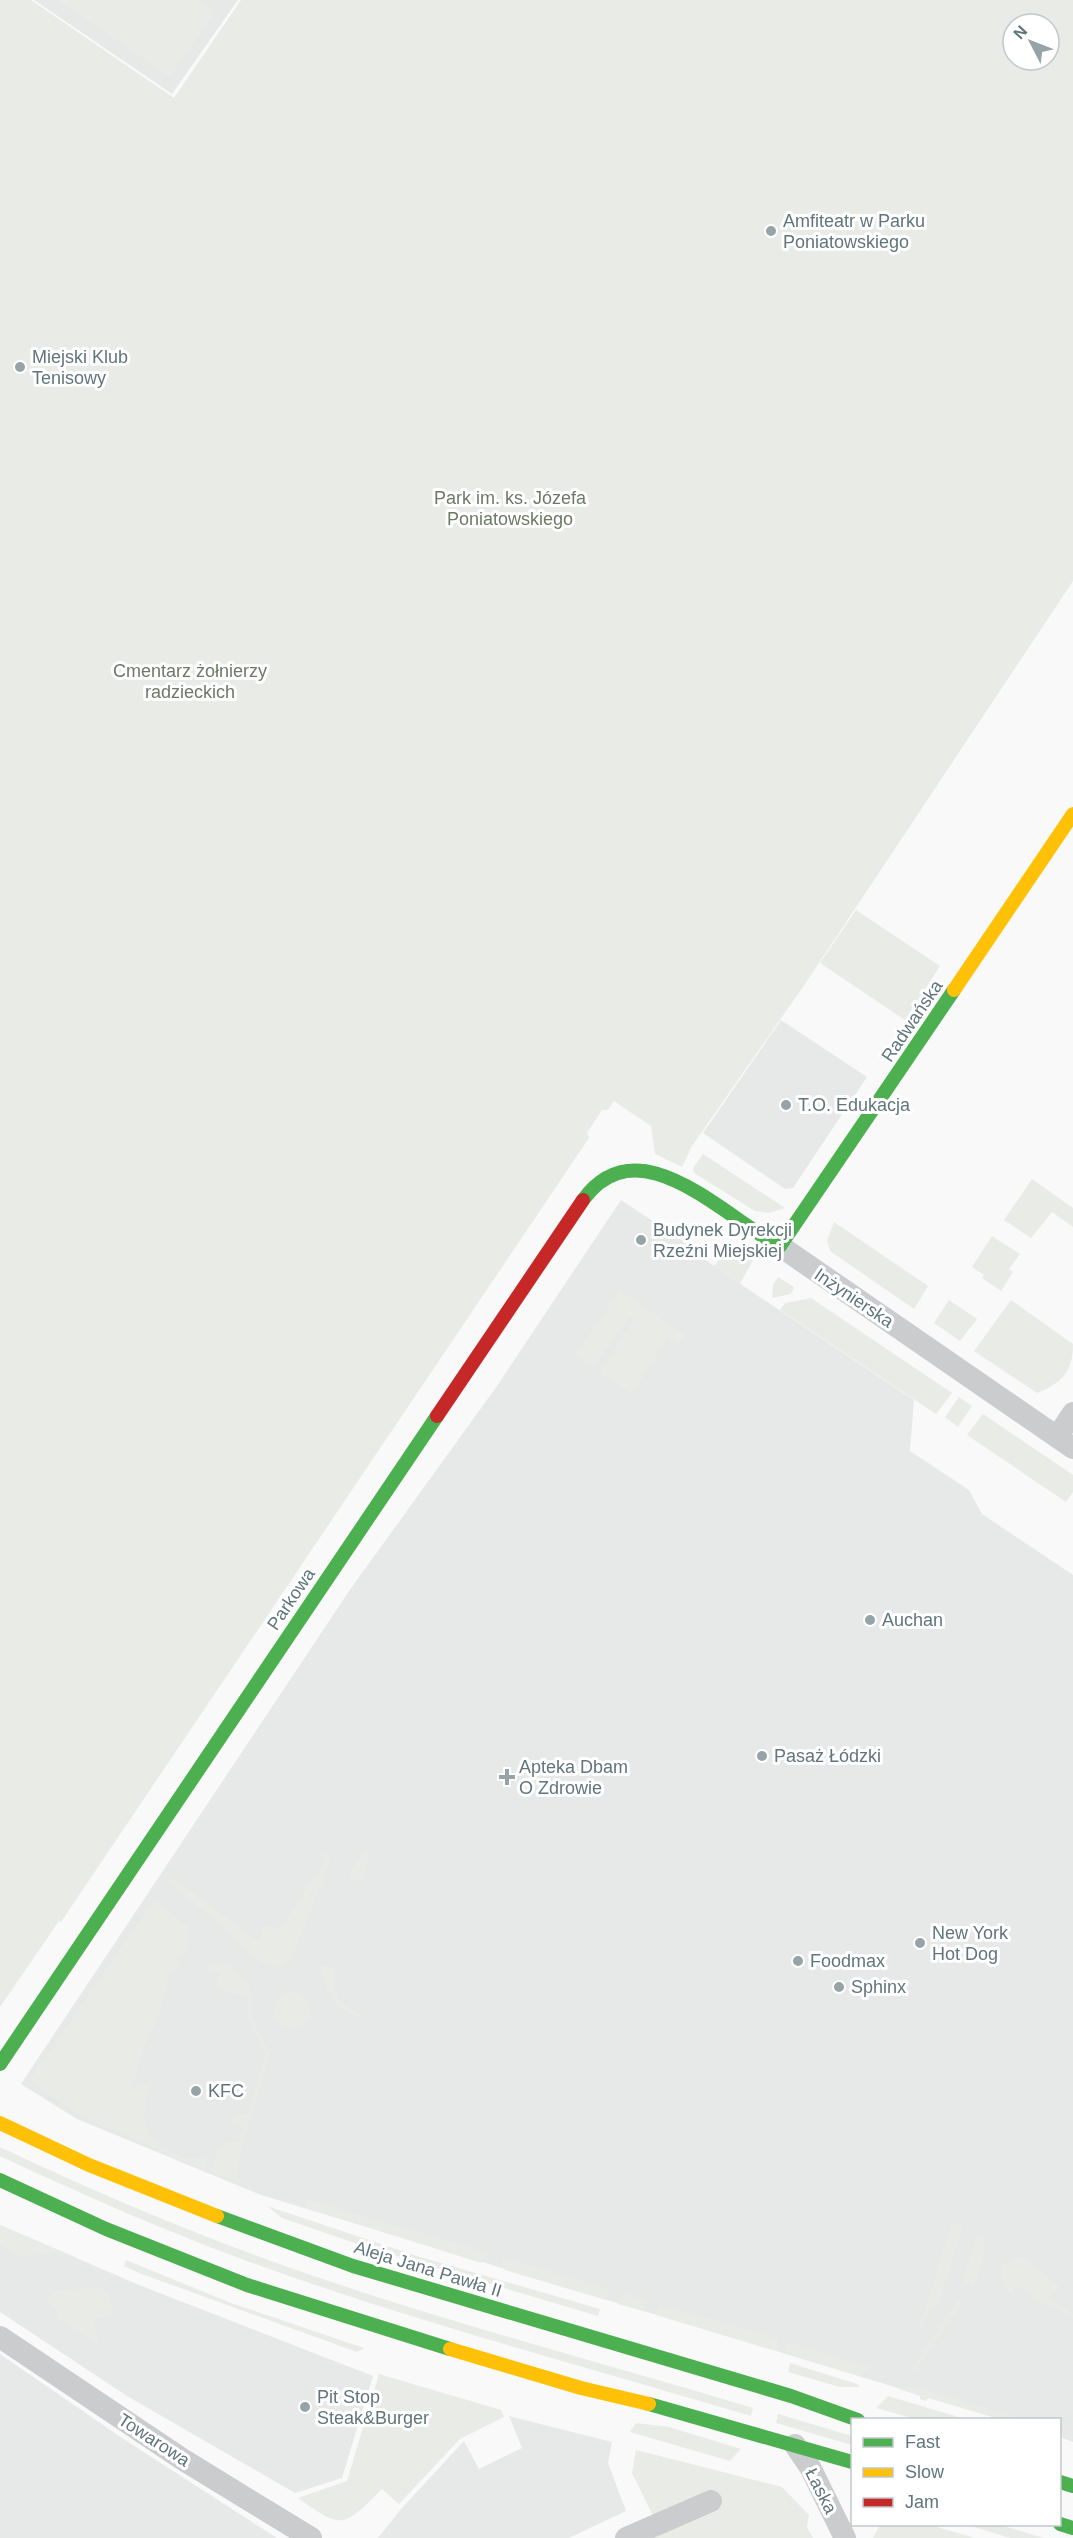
<svg xmlns="http://www.w3.org/2000/svg" width="1073" height="2538" viewBox="0 0 1073 2538" font-family="Arial,sans-serif">
	<style>
		.built { fill: #e7e9e9 }
		.green { fill: #e8ebe6; fill-rule: evenodd }
		.lines { fill: none; stroke-linecap: round; stroke-linejoin: round }
		.street { stroke: #cacccd; stroke-width: 22 }
		.fast { stroke: #4caf50; stroke-width: 14 }
		.slow { stroke: #ffc107; stroke-width: 14 }
		.jam { stroke: #c62828; stroke-width: 14 }
		.poi-dot { fill: #96a4a8; stroke: #fff; stroke-width: 2 }
		.labels { text-anchor: middle; dominant-baseline: central; stroke-width: 6; stroke-linejoin: round; paint-order: stroke }
		.poi-label { font-size: 18px; fill: #61767c; stroke: #fff; text-anchor: start }
		.park-label { font-size: 18px; fill: #6d7a65; stroke: #fff }
		.street-label { font-size: 18px; fill: #61767c; stroke: #fff }
	</style>
	<rect width="100%" height="100%" fill="#f9f9f9"/>
	<path class="built" d="M 34,0 L 238,0 L 172,94 Z
		M 781,1020 L 867,1077 L 793,1188 L 785,1189 L 703,1133 Z
		M 621,1200 L 689,1245 L 687,1247 L 727,1275 L 914,1400 L 910,1451 L 969,1490 L 982,1514 L 1073,1575 L 1073,2442 L 1060,2437 L 1060,2420 L 1000,2419 L 261,2195 L 77,2119 L 21,2084 L 349,1591 L 497,1386 Z
		M 0,2225 L 139,2285 L 373,2376 L 342,2478 L 295,2493 L 127,2396 L 0,2312 Z
		M 0,2354 L 122,2438 L 277,2538 L 0,2538 Z
		M 509,2416 L 612,2442 L 608,2463 L 626,2511 L 569,2538 L 378,2538 L 401,2509 L 464,2441 L 479,2469 L 522,2448 Z"/>
	<path class="green" d="M 0,0 L 31,0 L 174,98 L 241,0 L 1073,0 L 1073,581 L 805,984 L 692,1146 L 682,1167 L 655,1154 L 651,1126 L 614,1101 L 608,1110 L 602,1110 L 587,1133 L 589,1138 L 61,1922 L 59,1921 L 0,2007 ZM 1013,24 L 1049,24 L 1049,60 L 1013,60 Z
		M 58,0 L 198,0 L 215,12 L 170,77 Z
		M 856,910 L 940,966 L 905,1020 L 820,963 Z
		M 703,1154 L 785,1208 L 769,1213 L 755,1211 L 694,1173 L 693,1168 Z
		M 1032,1179 L 1073,1208 L 1073,1227 L 1052,1212 L 1031,1238 L 1004,1220 Z
		M 834,1222 L 928,1286 L 914,1309 L 830,1251 L 827,1241 Z
		M 992,1236 L 1020,1254 L 1009,1269 L 1013,1272 L 1001,1291 L 982,1278 L 984,1275 L 972,1267 Z
		M 731,1244 L 753,1260 L 740,1284 L 714,1266 Z
		M 778,1277 L 794,1287 L 791,1294 L 772,1298 L 773,1285 Z
		M 620,1290 L 685,1335 L 679,1344 L 668,1337 L 632,1394 L 600,1373 L 634,1320 L 634,1316 L 628,1319 L 593,1367 L 575,1356 Z
		M 811,1298 L 952,1393 L 936,1414 L 780,1310 L 785,1303 Z
		M 949,1300 L 977,1319 L 960,1341 L 934,1323 Z
		M 1011,1300 L 1073,1344 C 1073,1372 1062,1383 1037,1393 L 974,1351 Z
		M 959,1397 L 972,1406 L 958,1427 L 945,1417 Z
		M 983,1414 L 1073,1475 L 1073,1492 L 1066,1502 L 967,1435 Z
		M 364,1851 L 368,1851 L 369,1854 L 362,1882 L 350,1877 L 350,1872 Z
		M 326,1854 L 331,1858 L 292,1958 L 283,1967 L 271,1967 L 255,1959 L 218,1922 L 168,1883 L 173,1878 L 258,1941 L 264,1925 L 280,1930 L 325,1860 L 319,1855 Z
		M 154,1900 L 188,1927 L 189,1940 L 167,1983 L 159,2017 L 144,2047 L 132,2087 L 152,2082 C 148,2094 143,2106 145,2119 C 150,2148 178,2162 205,2158 L 208,2164 L 205,2170 L 81,2116 L 33,2084 L 32,2077 Z
		M 222,1963 L 234,1968 L 251,1988 L 252,2019 L 270,2054 L 239,2157 L 236,2181 L 211,2172 L 218,2149 L 227,2141 L 239,2142 L 243,2127 L 231,2124 L 234,2116 L 248,2114 L 265,2054 L 249,2019 L 247,1997 L 216,1988 L 220,1973 L 207,1969 L 210,1964 Z
		M 320,1965 L 335,1969 C 331,1993 339,2007 363,2014 L 361,2018 L 336,2006 L 324,1983 Z
		M274 2010a18 18 0 1 1 36 0a18 18 0 1 1-36 0Z
		M 0,2147 C 105,2197 213,2242 323,2279 C 464,2327 610,2365 753,2408 L 751,2416 C 583,2366 412,2321 247,2261 C 163,2230 81,2194 0,2156 Z
		M 306,2199 L 489,2253 L 481,2263 L 304,2207 Z
		M 267,2206 L 417,2256 L 600,2309 L 598,2316 L 366,2247 L 282,2218 Z
		M 952,2223 L 963,2227 L 940,2299 L 919,2329 Z
		M 0,2225 L 80,2259 L 55,2253 L 19,2257 L 0,2244 Z
		M 982,2236 L 986,2247 L 974,2287 L 962,2284 L 976,2237 Z
		M 502,2257 L 610,2289 L 606,2300 L 505,2270 L 501,2264 Z
		M 1017,2258 L 1025,2258 L 1059,2286 L 1049,2298 L 1073,2314 L 1073,2318 L 1060,2309 L 1030,2299 L 1031,2291 L 1014,2286 L 1012,2294 C 1002,2286 999,2279 1002,2266 Z
		M 126,2260 L 231,2303 L 364,2348 L 357,2352 L 139,2273 L 124,2266 Z
		M 99,2287 L 107,2293 L 114,2315 L 94,2319 L 98,2343 L 56,2318 L 59,2311 L 46,2302 L 54,2291 Z
		M 622,2293 L 647,2300 L 644,2311 L 618,2304 Z
		M 957,2300 L 963,2302 L 916,2370 L 911,2370 Z
		M 660,2304 L 779,2339 L 777,2351 L 656,2315 Z
		M 788,2342 L 870,2367 L 859,2376 L 785,2352 Z
		M 790,2363 L 857,2384 L 860,2387 L 840,2387 L 788,2372 Z
		M 379,2374 L 501,2410 L 504,2417 L 460,2439 L 399,2504 L 382,2489 C 343,2528 343,2530 298,2498 L 347,2481 Z
		M 909,2387 L 921,2388 L 1022,2419 L 999,2419 L 928,2398 L 926,2401 L 920,2399 L 920,2396 L 899,2389 Z
		M 888,2396 L 965,2419 L 916,2419 L 876,2408 Z
		M 778,2414 L 852,2436 L 852,2445 L 776,2423 Z
		M 636,2423 L 669,2427 L 741,2449 L 730,2461 L 630,2432 Z
		M 636,2450 L 782,2487 L 809,2515 L 807,2527 L 813,2538 L 653,2538 L 722,2506 L 714,2491 L 653,2516 L 632,2473 Z
		M 880,2525 L 930,2525 L 975,2538 L 873,2538 Z
		M 968,2525 L 1000,2525 L 1044,2538 L 1010,2538 Z"/>
	<g class="lines">
		<path class="street" d="M 780,1246 L 1073,1448
			M 1057,1437 L 1073,1413
			M 0,2337 L 182,2459 L 311,2538
			M 795,2445 L 810,2467 L 845,2538
			M 626,2538 L 711,2501"/>
		<path class="fast" d="M 583,1200 C 639,1123 724,1218 780,1246 L 954,990
			M 0,2064 L 437,1416
			M 0,2180 L 106,2229 L 247,2285 L 450,2349
			M 217,2216 L 353,2266 L 791,2396 L 858,2420
			M 649,2404 L 852,2462
			M 1060,2482 L 1073,2486
			M 1060,2524 L 1073,2528"/>
		<path class="slow" d="M 954,990 L 1073,814
			M 0,2123 L 89,2165 L 217,2216
			M 450,2349 L 581,2388 L 649,2404"/>
		<path class="jam" d="M 437,1416 L 583,1200"/>
	</g>
	<g class="poi-dot">
		<circle cx="771" cy="231" r="6"/>
		<circle cx="20" cy="367" r="6"/>
		<circle cx="786" cy="1105" r="6"/>
		<circle cx="641" cy="1240" r="6"/>
		<circle cx="870" cy="1620" r="6"/>
		<circle cx="762" cy="1756" r="6"/>
		<path d="M504 1768h6v6h6v6h-6v6h-6v-6h-6v-6h6z"/>
		<circle cx="920" cy="1943" r="6"/>
		<circle cx="798" cy="1961" r="6"/>
		<circle cx="839" cy="1987" r="6"/>
		<circle cx="196" cy="2091" r="6"/>
		<circle cx="305" cy="2407" r="6"/>
	</g>
	<g class="labels">
		<g class="poi-label">
			<text x="783" y="221">Amfiteatr w Parku<tspan x="783" dy="21">Poniatowskiego</tspan></text>
			<text x="32" y="357">Miejski Klub<tspan x="32" dy="21">Tenisowy</tspan></text>
			<text x="798" y="1105">T.O. Edukacja</text>
			<text x="653" y="1230">Budynek Dyrekcji<tspan x="653" dy="21">Rzeźni Miejskiej</tspan></text>
			<text x="882" y="1620">Auchan</text>
			<text x="774" y="1756">Pasaż Łódzki</text>
			<text x="519" y="1767">Apteka Dbam<tspan x="519" dy="21">O Zdrowie</tspan></text>
			<text x="932" y="1933">New York<tspan x="932" dy="21">Hot Dog</tspan></text>
			<text x="810" y="1961">Foodmax</text>
			<text x="851" y="1987">Sphinx</text>
			<text x="208" y="2091">KFC</text>
			<text x="317" y="2397">Pit Stop<tspan x="317" dy="21">Steak&amp;Burger</tspan></text>
		</g>
		<g class="park-label">
			<text x="510" y="498">Park im. ks. Józefa<tspan x="510" dy="21">Poniatowskiego</tspan></text>
			<text x="190" y="671">Cmentarz żołnierzy<tspan x="190" dy="21">radzieckich</tspan></text>
		</g>
		<g class="street-label">
			<text transform="translate(912 1021) rotate(-56)">Radwańska</text>
			<text transform="translate(854 1298) rotate(34)">Inżynierska</text>
			<text transform="translate(291 1599) rotate(-56)">Parkowa</text>
			<text transform="translate(428 2269) rotate(17)">Aleja Jana Pawła II</text>
			<text transform="translate(154 2440) rotate(33)">Towarowa</text>
			<text transform="translate(821 2491) rotate(63)">Łaska</text>
		</g>
	</g>
	<rect x="851" y="2418" width="210" height="108" fill="#ffffff" stroke="#c0c8cb" stroke-width="1.5"/>
	<rect x="863" y="2438" width="30" height="9" fill="#4caf50" stroke="#c0c8cb" stroke-width="1.5"/>
	<text x="905" y="2448" font-size="18" fill="#61767c">Fast</text>
	<rect x="863" y="2468" width="30" height="9" fill="#ffc107" stroke="#c0c8cb" stroke-width="1.5"/>
	<text x="905" y="2478" font-size="18" fill="#61767c">Slow</text>
	<rect x="863" y="2498" width="30" height="9" fill="#c62828" stroke="#c0c8cb" stroke-width="1.5"/>
	<text x="905" y="2508" font-size="18" fill="#61767c">Jam</text>
	<g transform="translate(1031 42) rotate(312)"><circle r="28" fill="#ffffff" stroke="#c0c8cb" stroke-width="1.5"/>
	<path d="M0-4.5L10 22L0 15L-10 22Z" fill="#96a4a8"/>
	<text y="-9" font-size="16" font-weight="bold" text-anchor="middle" fill="#61767c">N</text>
	</g>
</svg>
